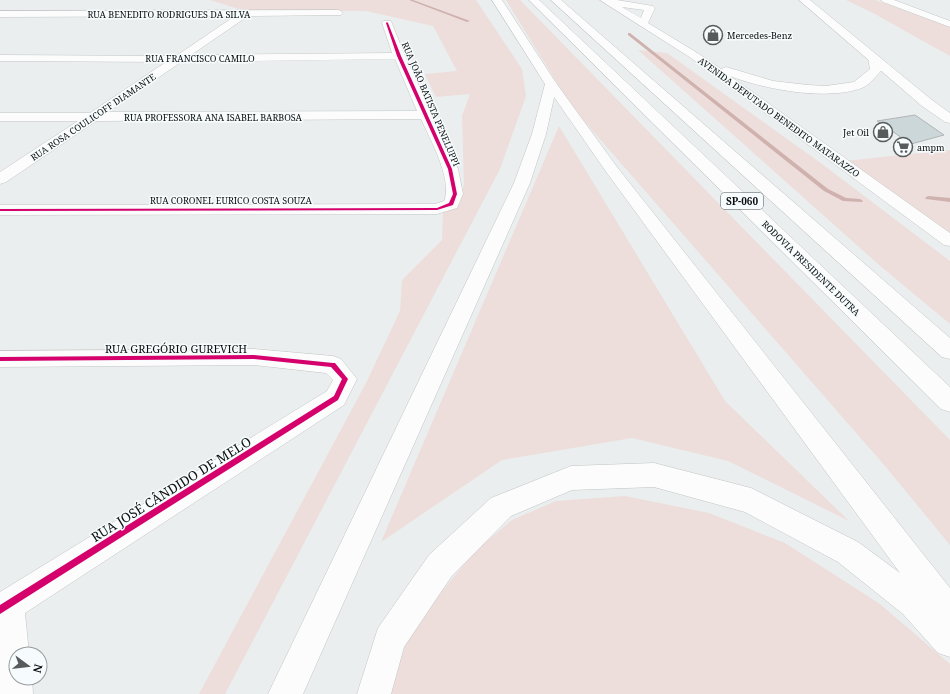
<svg xmlns="http://www.w3.org/2000/svg" width="950" height="694" viewBox="0 0 950 694" font-family="'Noto Serif',serif">
	<style>
		.green { fill: #eddedc }
		.lines { fill: none; stroke-linecap: round; stroke-linejoin: round }
		.stream { fill: #cfb1ae; fill-rule: evenodd }
		.building { fill: #ccd7d9; stroke: #b2b5b6 }
		.street-casing { stroke: #c2c5c5; stroke-width: 1 }
		.primary-casing { stroke: #c2c5c5; stroke-width: 1 }
		.highway-casing { stroke: #c2c5c5; stroke-width: 1 }
		.street { fill: #fcfcfc; fill-rule: evenodd }
		.primary { fill: #fcfcfc; fill-rule: evenodd }
		.highway { fill: #fcfcfc; fill-rule: evenodd }
		.cycleway-casing { stroke: #f6fcfd; stroke-width: 2 }
		.cycleway { fill: #d6006c; fill-rule: evenodd }
		.labels { text-anchor: middle; dominant-baseline: central; stroke-width: 3; stroke-linejoin: round; paint-order: stroke }
		.far-street-label { font-size: 9px; fill: #0a0c0d; stroke: #f6fcfd }
		.far-poi-label { font-size: 9px; fill: #0a0c0d; stroke: #f6fcfd; text-anchor: start }
		.shield { fill: #f6fcfd; stroke: #515455; stroke-width: 1 }
		.shield-label { font-size: 10px; font-weight: bold; fill: #0a0c0d }
		.street-label { font-size: 11px; fill: #0a0c0d; stroke: #f6fcfd }
		.near-street-label { font-size: 13px; fill: #0a0c0d; stroke: #f6fcfd }
	</style>
	<rect width="100%" height="100%" fill="#eaeeee"/>
	<path class="green" d="M 210,0 L 476,0 L 522,69 L 526,96 L 500,169 L 225,694 L 199,694 L 366,383 L 400,311 L 402,280 L 442,240 L 443,212 L 460,204 L 464,184 L 462,116 L 470,94 L 436,97 L 425,74 L 457,71 L 433,26 L 366,11 L 245,11 Z
		M 506,0 L 520,0 L 950,440 L 950,545 L 885,466 L 571,106 Z
		M 846,0 L 875,0 L 950,27 L 950,56 L 873,13 Z
		M 638,50 L 667,53 L 822,164 L 950,261 L 950,324 L 878,264 Z
		M 559,126 L 725,401 L 849,521 L 728,461 L 632,438 L 502,460 L 381,542 Z
		M 950,150 L 950,235 L 844,161 Z
		M 625,496 L 709,513 L 785,543 L 880,604 L 950,664 L 950,694 L 390,694 L 410,630 L 475,551 L 512,520 L 556,501 Z"/>
	<g class="lines">
		<path class="stream" d="M 409,0 L 413,0 L 470,21 L 467,22 Z
			M 628,33 L 630,33 L 828,189 L 846,198 L 860,199 L 863,201 L 862,202 L 843,201 L 824,191 L 628,35 Z
			M 928,196 L 950,198 L 950,202 L 926,199 L 925,198 Z"/>
	</g>
	<path class="building" d="M 915,115 L 944,135 L 911,144 L 877,121 Z"/>
	<g class="lines">
		<g class="street-casing">
			<path id="street" d="M 881,0 L 894,0 L 950,21 L 950,27 L 883,2 Z
				M 338,10 L 341,11 L 343,13 L 341,15 L 248,16 L 191,55 L 392,53 L 382,23 L 383,21 L 391,21 L 405,56 L 458,169 L 463,194 L 457,208 L 437,214 L 0,215 L 0,205 L 435,204 L 444,201 C 453,180 430,139 421,119 L 96,121 L 6,182 L 0,184 L 0,172 L 78,121 L 0,121 L 0,113 L 90,113 L 166,62 L 0,61 L 0,55 L 176,56 L 235,16 L 0,17 L 0,11 ZM 395,59 L 417,111 L 108,112 L 181,62 Z
				M 254,349 L 333,356 L 341,359 L 357,379 L 344,405 L 25,613 L 29,654 L 16,654 L 16,678 L 32,678 L 33,694 L 0,694 L 0,592 L 327,391 L 333,380 L 326,373 L 254,365 L 0,367 L 0,351 Z"/>
		</g>
		<g class="primary-casing">
			<path id="primary" d="M 799,0 L 810,0 L 932,100 L 950,113 L 950,123 L 945,122 L 922,106 Z
				M 551,80 L 555,81 L 557,84 L 546,134 L 530,183 L 303,694 L 268,694 L 514,183 L 532,134 L 545,84 L 547,81 Z"/>
		</g>
		<g class="highway-casing">
			<path id="highway" d="M 492,0 L 502,0 L 556,83 L 617,167 L 950,588 L 950,657 L 938,653 L 903,614 L 838,562 L 745,512 L 654,487 L 572,490 L 511,516 L 451,577 L 404,647 L 391,694 L 357,694 L 378,628 L 429,555 L 491,498 L 571,466 L 654,463 L 751,488 L 858,542 L 900,573 L 607,173 L 545,84 Z
				M 529,0 L 539,0 L 950,387 L 950,412 L 941,409 Z
				M 551,0 L 561,0 L 950,338 L 950,359 L 942,357 Z
				M 600,0 L 617,0 L 653,6 L 655,8 L 648,23 L 699,54 L 721,69 L 726,67 L 773,81 L 808,85 L 826,86 L 854,82 L 870,69 L 868,58 L 870,56 L 878,56 L 882,70 L 880,72 C 875,77 870,84 864,87 C 830,102 763,89 730,76 L 950,233 L 950,246 L 944,245 L 691,58 ZM 622,7 L 644,10 L 641,18 Z"/>
		</g>
		<use href="#street" class="street"/>
		<use href="#primary" class="primary"/>
		<use href="#highway" class="highway"/>
		<g class="cycleway-casing">
			<path id="cycleway" d="M 387,22 L 388,23 L 401,56 L 452,169 L 457,194 L 453,205 L 437,210 L 0,211 L 0,209 L 437,208 L 449,203 L 453,194 L 448,169 L 397,56 L 386,23 Z
				M 254,355 L 333,363 L 335,363 L 348,379 L 338,400 L 0,614 L 0,605 L 334,396 L 342,379 L 331,367 L 254,359 L 0,361 L 0,357 Z"/>
		</g>
		<use href="#cycleway" class="cycleway"/>
	</g>
	<defs>
		<g id="shop-ring" transform="scale(1)"><circle r="9.5" fill="#f6fcfd" stroke="#585b5c" stroke-width="1.5"/><path d="M-5-2.5h2.3a2.7 3.5 0 0 1 5.4 0H5L5.5 6h-11ZM-1.5-2.5h3a1.5 2.3 0 0 0-3 0Z" fill="#585b5c"/></g>
		<g id="supermarket-ring" transform="scale(1)"><circle r="9.5" fill="#f6fcfd" stroke="#585b5c" stroke-width="1.5"/><path d="M-6-5.5h2.5l.6 2H6L4.5 2H-2.5L-4.4-4H-6ZM-1.5 3.2a1.3 1.3 0 1 0 .1 0ZM3 3.2a1.3 1.3 0 1 0 .1 0Z" fill="#585b5c"/></g>
	</defs>
	<g fill-rule="evenodd">
		<use href="#shop-ring" x="713" y="35"/>
		<use href="#shop-ring" x="883" y="132"/>
		<use href="#supermarket-ring" x="903" y="147"/>
	</g>
	<g class="labels">
		<g class="far-street-label">
			<text x="169" y="14">RUA BENEDITO RODRIGUES DA SILVA</text>
			<text x="200" y="58">RUA FRANCISCO CAMILO</text>
			<text transform="translate(431 104) rotate(67)">RUA JOÃO BATISTA PENELUPPI</text>
			<text transform="translate(93 117) rotate(-34)">RUA ROSA COULICOFF DIAMANTE</text>
			<text x="213" y="117">RUA PROFESSORA ANA ISABEL BARBOSA</text>
			<text transform="translate(779 117) rotate(36)">AVENIDA DEPUTADO BENEDITO MATARAZZO</text>
			<text x="231" y="200">RUA CORONEL EURICO COSTA SOUZA</text>
			<text transform="translate(811 268) rotate(44)">RODOVIA PRESIDENTE DUTRA</text>
		</g>
		<g class="far-poi-label">
			<text x="727" y="35">Mercedes-Benz</text>
			<text x="869" y="132" text-anchor="end">Jet Oil</text>
			<text x="917" y="147">ampm</text>
		</g>
		<rect class="shield" x="721" y="193" width="42" height="16" rx="3"/>
		<g class="shield-label">
			<text x="742" y="201">SP-060</text>
		</g>
		<g class="street-label">
			<text x="176" y="348">RUA GREGÓRIO GUREVICH</text>
		</g>
		<g class="near-street-label">
			<text transform="translate(171 489) rotate(-32)">RUA JOSÉ CÂNDIDO DE MELO</text>
		</g>
	</g>
	<g transform="translate(28 666) rotate(105)"><circle r="19" fill="#f6fcfd" stroke="#989c9d"/>
	<path d="M0-3L7 15L0 10L-7 15Z" fill="#585b5c"/>
	<text y="-6" font-size="11" font-weight="bold" text-anchor="middle" fill="#0a0c0d">N</text>
	</g>
</svg>
